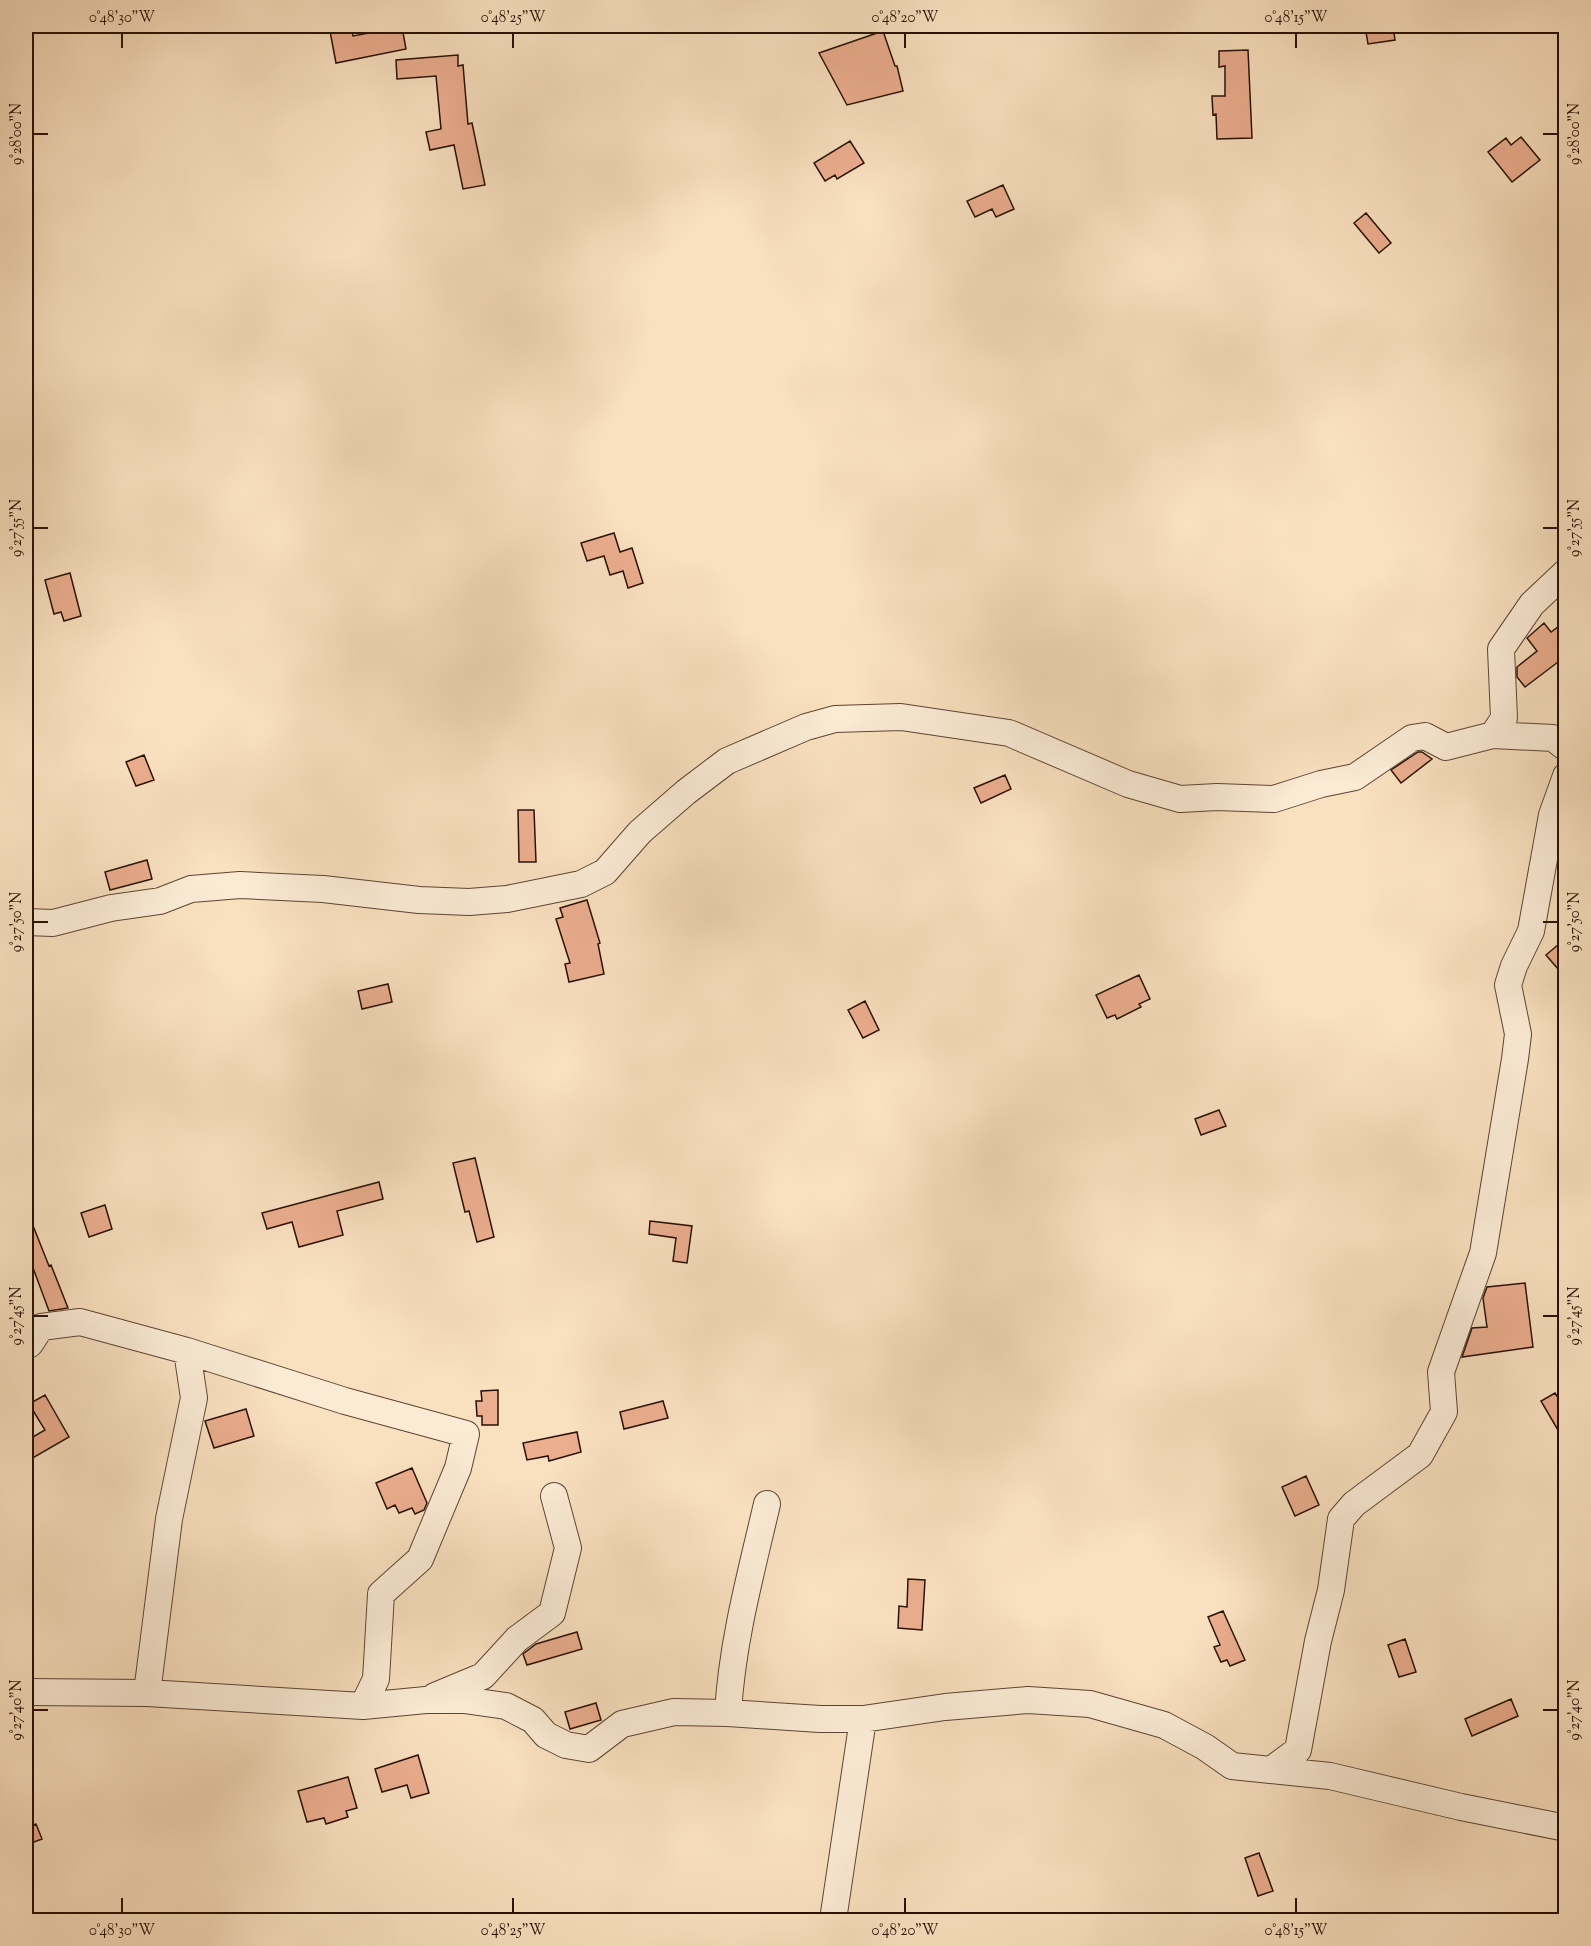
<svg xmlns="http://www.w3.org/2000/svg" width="1591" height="1946" viewBox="0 0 1591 1946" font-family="'Sorts Mill Goudy',serif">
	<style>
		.building { fill: #ebae8f; stroke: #291006; stroke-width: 1.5 }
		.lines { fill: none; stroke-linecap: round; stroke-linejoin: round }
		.minor-casing { stroke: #5d4434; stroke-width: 28 }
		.minor { stroke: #fbebd5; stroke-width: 26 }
		.ticks { fill: none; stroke: #291006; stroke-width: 2 }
		.neatline { fill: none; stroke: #291006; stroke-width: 2 }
		.ticks-label { font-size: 15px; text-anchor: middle; fill: #291006 }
	</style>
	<rect width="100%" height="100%" fill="#f9e0bf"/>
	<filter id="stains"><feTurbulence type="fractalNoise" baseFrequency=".00333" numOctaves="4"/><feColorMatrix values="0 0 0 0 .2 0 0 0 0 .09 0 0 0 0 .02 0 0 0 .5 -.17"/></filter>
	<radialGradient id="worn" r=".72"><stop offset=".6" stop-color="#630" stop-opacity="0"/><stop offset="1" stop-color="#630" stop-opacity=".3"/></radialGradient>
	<path class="building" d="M 329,26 L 351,26 L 353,36 L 402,27 L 406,49 L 336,63 Z
		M 1365,26 L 1393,26 L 1395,40 L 1368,44 Z
		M 883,31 L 895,66 L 897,66 L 903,91 L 847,105 L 819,53 Z
		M 1248,50 L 1252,138 L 1217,139 L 1216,114 L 1213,115 L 1212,96 L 1225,96 L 1225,66 L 1219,67 L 1219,51 Z
		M 458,55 L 458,66 L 463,65 L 468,124 L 472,123 L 485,185 L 463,189 L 454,145 L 430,150 L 426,132 L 441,129 L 436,76 L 397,79 L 396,60 Z
		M 1521,137 L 1540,160 L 1512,182 L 1488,152 L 1506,138 L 1511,145 Z
		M 850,141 L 864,163 L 837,179 L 835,175 L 825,181 L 814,163 Z
		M 1003,185 L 1014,209 L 996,217 L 992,209 L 975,217 L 967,201 Z
		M 1366,213 L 1391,243 L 1379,253 L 1354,223 Z
		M 614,533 L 620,552 L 632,548 L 643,583 L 628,588 L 623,571 L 610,575 L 604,556 L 587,561 L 581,543 Z
		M 70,573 L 81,616 L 64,621 L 61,612 L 54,614 L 45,580 Z
		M 1566,621 L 1566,656 L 1525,687 L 1517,677 L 1517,667 L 1537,651 L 1527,638 L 1544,623 L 1551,632 Z
		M 1418,752 L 1422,752 L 1432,759 L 1401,783 L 1391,770 Z
		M 144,755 L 154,780 L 136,786 L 126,762 Z
		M 1005,775 L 1011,789 L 981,803 L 974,788 Z
		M 518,810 L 534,810 L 536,862 L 519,862 Z
		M 147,860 L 152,879 L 110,890 L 105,872 Z
		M 587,900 L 600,943 L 598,944 L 604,974 L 569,982 L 565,964 L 570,963 L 556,919 L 563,917 L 560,908 Z
		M 1566,938 L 1566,963 L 1558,969 L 1546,955 Z
		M 1139,975 L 1150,999 L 1139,1004 L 1141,1007 L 1117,1019 L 1115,1015 L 1107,1018 L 1096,995 Z
		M 388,984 L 392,1002 L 362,1009 L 358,991 Z
		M 865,1001 L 879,1030 L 863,1038 L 848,1010 Z
		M 1219,1110 L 1226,1126 L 1201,1135 L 1195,1119 Z
		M 475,1158 L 494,1237 L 477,1242 L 469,1211 L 465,1212 L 453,1163 Z
		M 379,1182 L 383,1199 L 337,1211 L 343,1235 L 299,1247 L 292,1222 L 267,1229 L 262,1213 Z
		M 105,1205 L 112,1229 L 89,1237 L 81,1213 Z
		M 26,1208 L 49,1266 L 51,1265 L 68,1308 L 49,1311 L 26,1249 Z
		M 650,1221 L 692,1226 L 687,1263 L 673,1261 L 676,1238 L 649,1234 Z
		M 1525,1283 L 1533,1347 L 1462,1357 L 1472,1328 L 1487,1327 L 1483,1298 L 1487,1287 Z
		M 498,1390 L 498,1425 L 482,1425 L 482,1416 L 477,1416 L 476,1401 L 482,1401 L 481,1391 Z
		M 1555,1393 L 1566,1410 L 1566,1444 L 1541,1401 Z
		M 45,1395 L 69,1437 L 31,1459 L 26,1449 L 26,1441 L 45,1430 L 29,1404 Z
		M 663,1401 L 668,1418 L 624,1429 L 620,1412 Z
		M 246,1409 L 254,1436 L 214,1448 L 205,1421 Z
		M 577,1432 L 581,1452 L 549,1461 L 548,1456 L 527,1460 L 523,1443 Z
		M 412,1468 L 427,1503 L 424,1510 L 415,1514 L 412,1508 L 399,1513 L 395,1505 L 387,1509 L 376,1483 Z
		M 1306,1476 L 1319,1505 L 1295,1516 L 1282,1487 Z
		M 908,1579 L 925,1580 L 922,1630 L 898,1628 L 899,1606 L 907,1607 Z
		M 1223,1611 L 1245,1660 L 1230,1666 L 1227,1660 L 1221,1662 L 1214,1647 L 1220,1645 L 1208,1617 Z
		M 577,1632 L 582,1649 L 527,1665 L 523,1654 L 536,1644 Z
		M 1405,1639 L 1416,1672 L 1399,1677 L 1388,1645 Z
		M 1511,1699 L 1518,1716 L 1472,1736 L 1465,1719 Z
		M 596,1703 L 601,1720 L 570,1729 L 565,1712 Z
		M 418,1755 L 429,1793 L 411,1798 L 407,1785 L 382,1792 L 375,1769 Z
		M 348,1777 L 357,1808 L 346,1811 L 348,1817 L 326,1824 L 324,1818 L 307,1822 L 298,1791 Z
		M 36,1824 L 42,1839 L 26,1845 L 26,1828 Z
		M 1259,1853 L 1273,1891 L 1258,1896 L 1245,1858 Z"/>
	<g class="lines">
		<g class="minor-casing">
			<path id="minor" d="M 1493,735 L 1504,718 L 1501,649 L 1532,604 L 1566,572
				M 26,922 L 53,923 L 111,908 L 160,901 L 191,889 L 240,885 L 323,889 L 419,900 L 469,902 L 507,899 L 581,884 L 605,872 L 640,832 L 686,792 L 727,761 L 806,727 L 835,719 L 901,717 L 1009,733 L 1128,784 L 1180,799 L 1217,797 L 1274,799 L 1321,784 L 1355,777 L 1412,738 L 1425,736 L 1446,747 L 1493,735 L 1553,738 L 1566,748
				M 26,1346 L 30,1344 L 41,1327 L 80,1322 L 187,1351 L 194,1398 L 169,1519 L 147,1693
				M 187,1351 L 345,1401 L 466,1434 L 458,1468 L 420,1559 L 381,1594 L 376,1679 L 363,1706
				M 26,1692 L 147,1693 L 363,1706 L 426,1700 L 464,1700 L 506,1706 L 533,1720 L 546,1735 L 566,1745 L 589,1749 L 622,1724 L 674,1712 L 728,1713 C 732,1642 751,1573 767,1504
				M 435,1696 L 483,1676 L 517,1639 L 552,1613 L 568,1548 L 554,1496
				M 728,1713 L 820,1719 L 863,1719 L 945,1707 L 1028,1700 L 1090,1704 L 1164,1725 L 1205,1747 L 1232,1766 L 1271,1770 L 1298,1750 L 1318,1641 L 1331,1590 L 1341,1519 L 1354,1504 L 1420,1455 L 1444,1412 L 1441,1372 L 1483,1253 L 1515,1059 L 1518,1034 L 1508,985 L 1514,966 L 1531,931 L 1552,815 L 1566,776
				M 1271,1770 L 1330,1776 L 1461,1807 L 1566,1828
				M 833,1920 L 863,1719"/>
		</g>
		<use href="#minor" class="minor"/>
	</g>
	<path class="ticks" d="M 122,33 L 122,48M 513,33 L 513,48M 905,33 L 905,48M 1296,33 L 1296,48M 33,134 L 48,134M 1543,134 L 1558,134M 33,528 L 48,528M 1543,528 L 1558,528M 33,922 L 48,922M 1543,922 L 1558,922M 33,1316 L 48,1316M 1543,1316 L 1558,1316M 33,1710 L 48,1710M 1543,1710 L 1558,1710M 122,1898 L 122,1913M 513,1898 L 513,1913M 905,1898 L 905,1913M 1296,1898 L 1296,1913"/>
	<rect width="1591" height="1946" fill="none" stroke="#f9e0bf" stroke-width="66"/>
	<rect x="33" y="33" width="1525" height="1880" class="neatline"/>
	<g class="ticks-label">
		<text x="122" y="22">0°48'30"W</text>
		<text x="513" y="22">0°48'25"W</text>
		<text x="905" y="22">0°48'20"W</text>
		<text x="1296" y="22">0°48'15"W</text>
		<text transform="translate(16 134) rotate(-90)" y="5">9°28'00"N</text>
		<text transform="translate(1574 134) rotate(-90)" y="5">9°28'00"N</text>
		<text transform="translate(16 528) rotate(-90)" y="5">9°27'55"N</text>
		<text transform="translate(1574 528) rotate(-90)" y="5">9°27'55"N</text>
		<text transform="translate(16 922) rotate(-90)" y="5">9°27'50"N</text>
		<text transform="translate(1574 922) rotate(-90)" y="5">9°27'50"N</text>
		<text transform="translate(16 1316) rotate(-90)" y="5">9°27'45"N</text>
		<text transform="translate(1574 1316) rotate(-90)" y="5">9°27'45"N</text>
		<text transform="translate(16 1710) rotate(-90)" y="5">9°27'40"N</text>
		<text transform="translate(1574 1710) rotate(-90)" y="5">9°27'40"N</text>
		<text x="122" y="1935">0°48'30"W</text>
		<text x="513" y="1935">0°48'25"W</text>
		<text x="905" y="1935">0°48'20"W</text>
		<text x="1296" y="1935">0°48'15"W</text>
	</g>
	<rect width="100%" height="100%" filter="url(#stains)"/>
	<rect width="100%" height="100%" fill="url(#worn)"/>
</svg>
